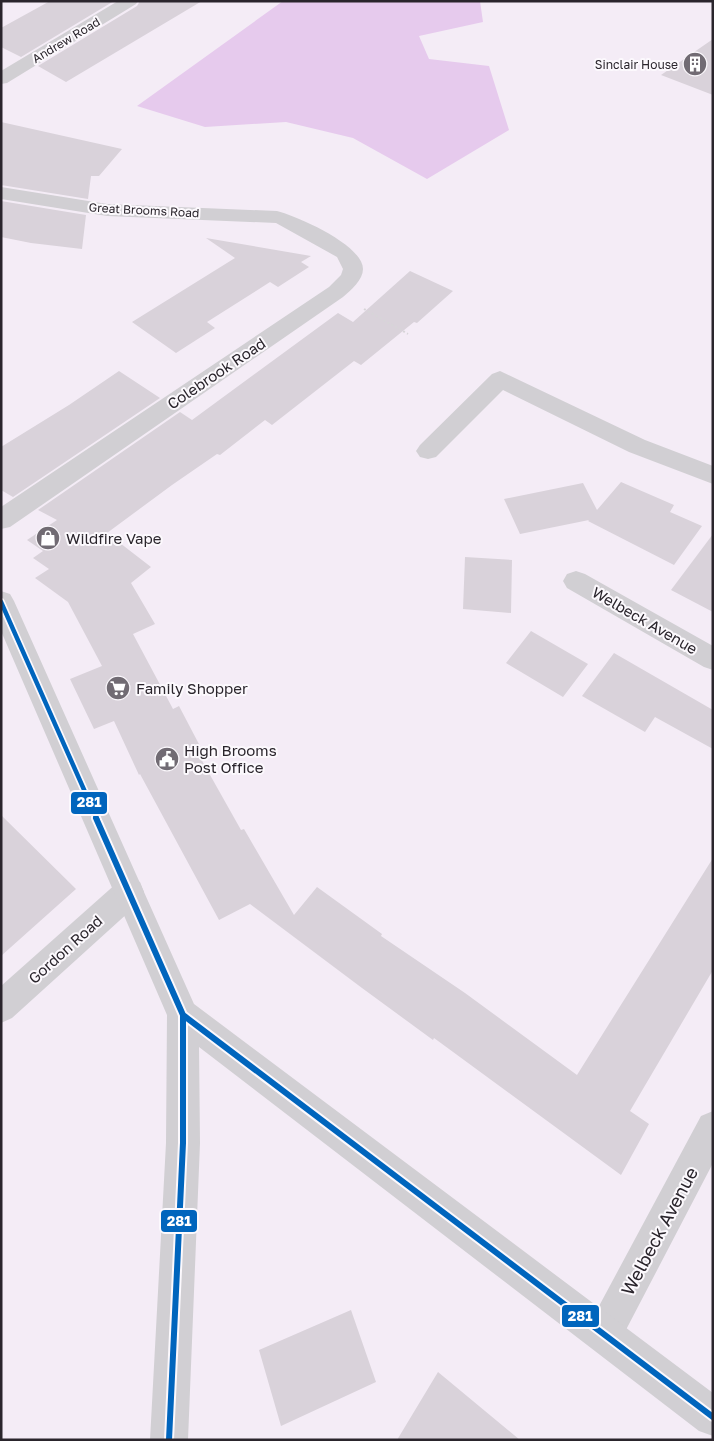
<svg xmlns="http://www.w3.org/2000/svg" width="714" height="1441" viewBox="0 0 714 1441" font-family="'Golos Text',sans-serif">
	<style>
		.green { fill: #e6caed }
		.building { fill: #d9d2da }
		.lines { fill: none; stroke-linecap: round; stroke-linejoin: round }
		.path { stroke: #d7d5d8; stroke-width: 2; stroke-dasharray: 2 2.5; stroke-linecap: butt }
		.minor { fill: #d1cfd3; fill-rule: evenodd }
		.tertiary { fill: #d1cfd3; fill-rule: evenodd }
		.bus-1-far1-casing { stroke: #fcf9fd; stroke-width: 8 }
		.bus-1-casing { stroke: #fcf9fd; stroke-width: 10 }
		.bus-1-far1 { stroke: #0065bd; stroke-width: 4.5 }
		.bus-1 { stroke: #0065bd; stroke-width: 6 }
		.labels { text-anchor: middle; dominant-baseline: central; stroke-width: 4; stroke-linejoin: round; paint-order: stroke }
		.far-street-label { font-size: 12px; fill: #2a252c; stroke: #fcf9fd }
		.far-poi-label { font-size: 12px; fill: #2a252c; stroke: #fcf9fd; text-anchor: end }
		.street-label { font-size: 15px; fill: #2a252c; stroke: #fcf9fd }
		.poi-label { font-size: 15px; fill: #2a252c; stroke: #fcf9fd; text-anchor: start }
		.near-street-label { font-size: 18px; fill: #2a252c; stroke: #fcf9fd }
		.line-badge { stroke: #fcf9fd; stroke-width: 2 }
		.badge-label { font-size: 14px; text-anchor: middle; font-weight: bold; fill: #fff }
	</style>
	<rect width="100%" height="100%" fill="#f4ecf6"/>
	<path class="green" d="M 283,1 L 480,1 L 483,22 L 419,36 L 429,59 L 489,66 L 509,130 L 427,179 L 353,138 L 286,122 L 205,127 L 137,106 Z"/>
	<path class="building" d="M 50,1 L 114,1 L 21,57 L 1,47 L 1,28 Z
		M 140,1 L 202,1 L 66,82 L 38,66 L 137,6 Z
		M 713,39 L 713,95 L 661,75 Z
		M 1,122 L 122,149 L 99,176 L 91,176 L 88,199 L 1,185 Z
		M 1,201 L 86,215 L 82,249 L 31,243 L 1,237 Z
		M 206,238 L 311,256 L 301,262 L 309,267 L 278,287 L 270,282 L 207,322 L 215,328 L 176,353 L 132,322 L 235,258 Z
		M 410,271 L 453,291 L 417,323 L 414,322 L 361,365 L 354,361 L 272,425 L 265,420 L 220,455 L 217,454 L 172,485 L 107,533 L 151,567 L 131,583 L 155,624 L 133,634 L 173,709 L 179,706 L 201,748 L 196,750 L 241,830 L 244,829 L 294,915 L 317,887 L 382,934 L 381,936 L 465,993 L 577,1075 L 713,858 L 713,970 L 630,1111 L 649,1124 L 621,1175 L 434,1038 L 433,1040 L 362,988 L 250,904 L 219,920 L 140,774 L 139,775 L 114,721 L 94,729 L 70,679 L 102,666 L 68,602 L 35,578 L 49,569 L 33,558 L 43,551 L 27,540 L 57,520 L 38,510 L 180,412 L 192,420 L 338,313 L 353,322 Z
		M 119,371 L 160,398 L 13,497 L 1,490 L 1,447 L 69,405 Z
		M 621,482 L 674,505 L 670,512 L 702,526 L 674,565 L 588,521 L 589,520 L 520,534 L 504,499 L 583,483 L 597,510 Z
		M 713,534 L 713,612 L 671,590 Z
		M 465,557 L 512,560 L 511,613 L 463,609 Z
		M 531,631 L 588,664 L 563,697 L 506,663 Z
		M 614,653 L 713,710 L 713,749 L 655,717 L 645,732 L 582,696 Z
		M 1,815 L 76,889 L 1,956 Z
		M 351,1310 L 376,1382 L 281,1426 L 259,1350 Z
		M 438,1372 L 520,1440 L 397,1440 Z"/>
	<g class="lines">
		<path class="path" d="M 364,309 L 408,334"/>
		<path class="minor" d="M 118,1 L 138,1 L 136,4 L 7,83 L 1,84 L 1,71 Z
			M 1,187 L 107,204 L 277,211 C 297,216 363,245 363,269 C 363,280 351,290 343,297 L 10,527 L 1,529 L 1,507 L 329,287 L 341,275 L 343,269 L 337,257 L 276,223 L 107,216 L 1,199 Z
			M 500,371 L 645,440 L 713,466 L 713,484 L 629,452 L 503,390 L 436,457 L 428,459 L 420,457 L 416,451 L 420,445 L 492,374 Z
			M 576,571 L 585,574 L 713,646 L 713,670 L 704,667 L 567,588 L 563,581 L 567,574 Z
			M 129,878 L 140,882 L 144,892 L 140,902 L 12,1018 L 1,1023 L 1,986 L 118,882 Z
			M 713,1111 L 713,1163 L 617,1347 L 604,1352 L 591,1347 L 586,1334 L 591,1321 L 701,1116 Z"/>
		<path class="tertiary" d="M 1,591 L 10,594 L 14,601 L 194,1004 L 713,1393 L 713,1436 L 699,1431 L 199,1047 L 200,1143 L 188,1440 L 150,1440 L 166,1143 L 167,1015 L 1,631 Z"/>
		<g class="bus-1-far1-casing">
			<path id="bus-1-far1" d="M 1,602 L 97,819"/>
		</g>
		<g class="bus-1-casing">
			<path id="bus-1" d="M 96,818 L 183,1015 L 183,1143 L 169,1440
				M 183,1015 L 713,1417"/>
		</g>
		<use href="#bus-1-far1" class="bus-1-far1"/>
		<use href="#bus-1" class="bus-1"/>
	</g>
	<defs>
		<g id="building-disc" transform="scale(1.25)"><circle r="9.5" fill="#716b73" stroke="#fcf9fd"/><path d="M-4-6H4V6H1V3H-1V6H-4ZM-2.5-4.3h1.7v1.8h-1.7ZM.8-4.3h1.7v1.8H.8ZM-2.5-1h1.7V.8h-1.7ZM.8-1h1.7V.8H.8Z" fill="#fff"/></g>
		<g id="shop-disc" transform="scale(1.25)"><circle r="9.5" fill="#716b73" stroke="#fcf9fd"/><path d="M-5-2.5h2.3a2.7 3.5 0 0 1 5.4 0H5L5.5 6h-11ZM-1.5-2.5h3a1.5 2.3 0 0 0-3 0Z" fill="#fff"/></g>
		<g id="supermarket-disc" transform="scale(1.25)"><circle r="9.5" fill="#716b73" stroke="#fcf9fd"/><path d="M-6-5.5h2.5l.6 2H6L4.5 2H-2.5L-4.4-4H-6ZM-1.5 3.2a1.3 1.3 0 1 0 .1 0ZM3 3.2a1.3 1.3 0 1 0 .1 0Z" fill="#fff"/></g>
		<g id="civic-disc" transform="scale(1.25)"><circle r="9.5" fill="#716b73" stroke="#fcf9fd"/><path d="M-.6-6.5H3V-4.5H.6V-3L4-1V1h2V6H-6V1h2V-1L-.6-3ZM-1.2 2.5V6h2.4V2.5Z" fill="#fff"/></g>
	</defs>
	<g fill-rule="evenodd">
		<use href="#building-disc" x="695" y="64"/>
		<use href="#shop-disc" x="48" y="538"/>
		<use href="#supermarket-disc" x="118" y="688"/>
		<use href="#civic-disc" x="167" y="759"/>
	</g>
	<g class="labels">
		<g class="far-street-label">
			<text transform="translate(66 40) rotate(-31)">Andrew Road</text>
			<text transform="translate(144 210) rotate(3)">Great Brooms Road</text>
		</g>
		<g class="far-poi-label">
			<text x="678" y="64">Sinclair House</text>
		</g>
		<g class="street-label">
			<text transform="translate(216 373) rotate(-34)">Colebrook Road</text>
			<text transform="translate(645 620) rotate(30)">Welbeck Avenue</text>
			<text transform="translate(65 949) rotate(-42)">Gordon Road</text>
		</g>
		<g class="poi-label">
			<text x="66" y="538">Wildfire Vape</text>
			<text x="136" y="688">Family Shopper</text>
			<text x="184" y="750">High Brooms<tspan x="184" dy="17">Post Office</tspan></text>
		</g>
		<g class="near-street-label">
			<text transform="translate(659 1231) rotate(-62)">Welbeck Avenue</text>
		</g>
	</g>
	<g class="line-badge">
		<rect x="70" y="791" width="38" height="24" rx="5" fill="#0065bd"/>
		<rect x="160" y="1209" width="38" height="24" rx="5" fill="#0065bd"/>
		<rect x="561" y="1304" width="39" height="24" rx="5" fill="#0065bd"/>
	</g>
	<g class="badge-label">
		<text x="89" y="807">281</text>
		<text x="179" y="1226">281</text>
		<text x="580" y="1321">281</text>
	</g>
	<rect width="714" height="1441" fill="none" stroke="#2a252c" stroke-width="5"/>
</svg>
